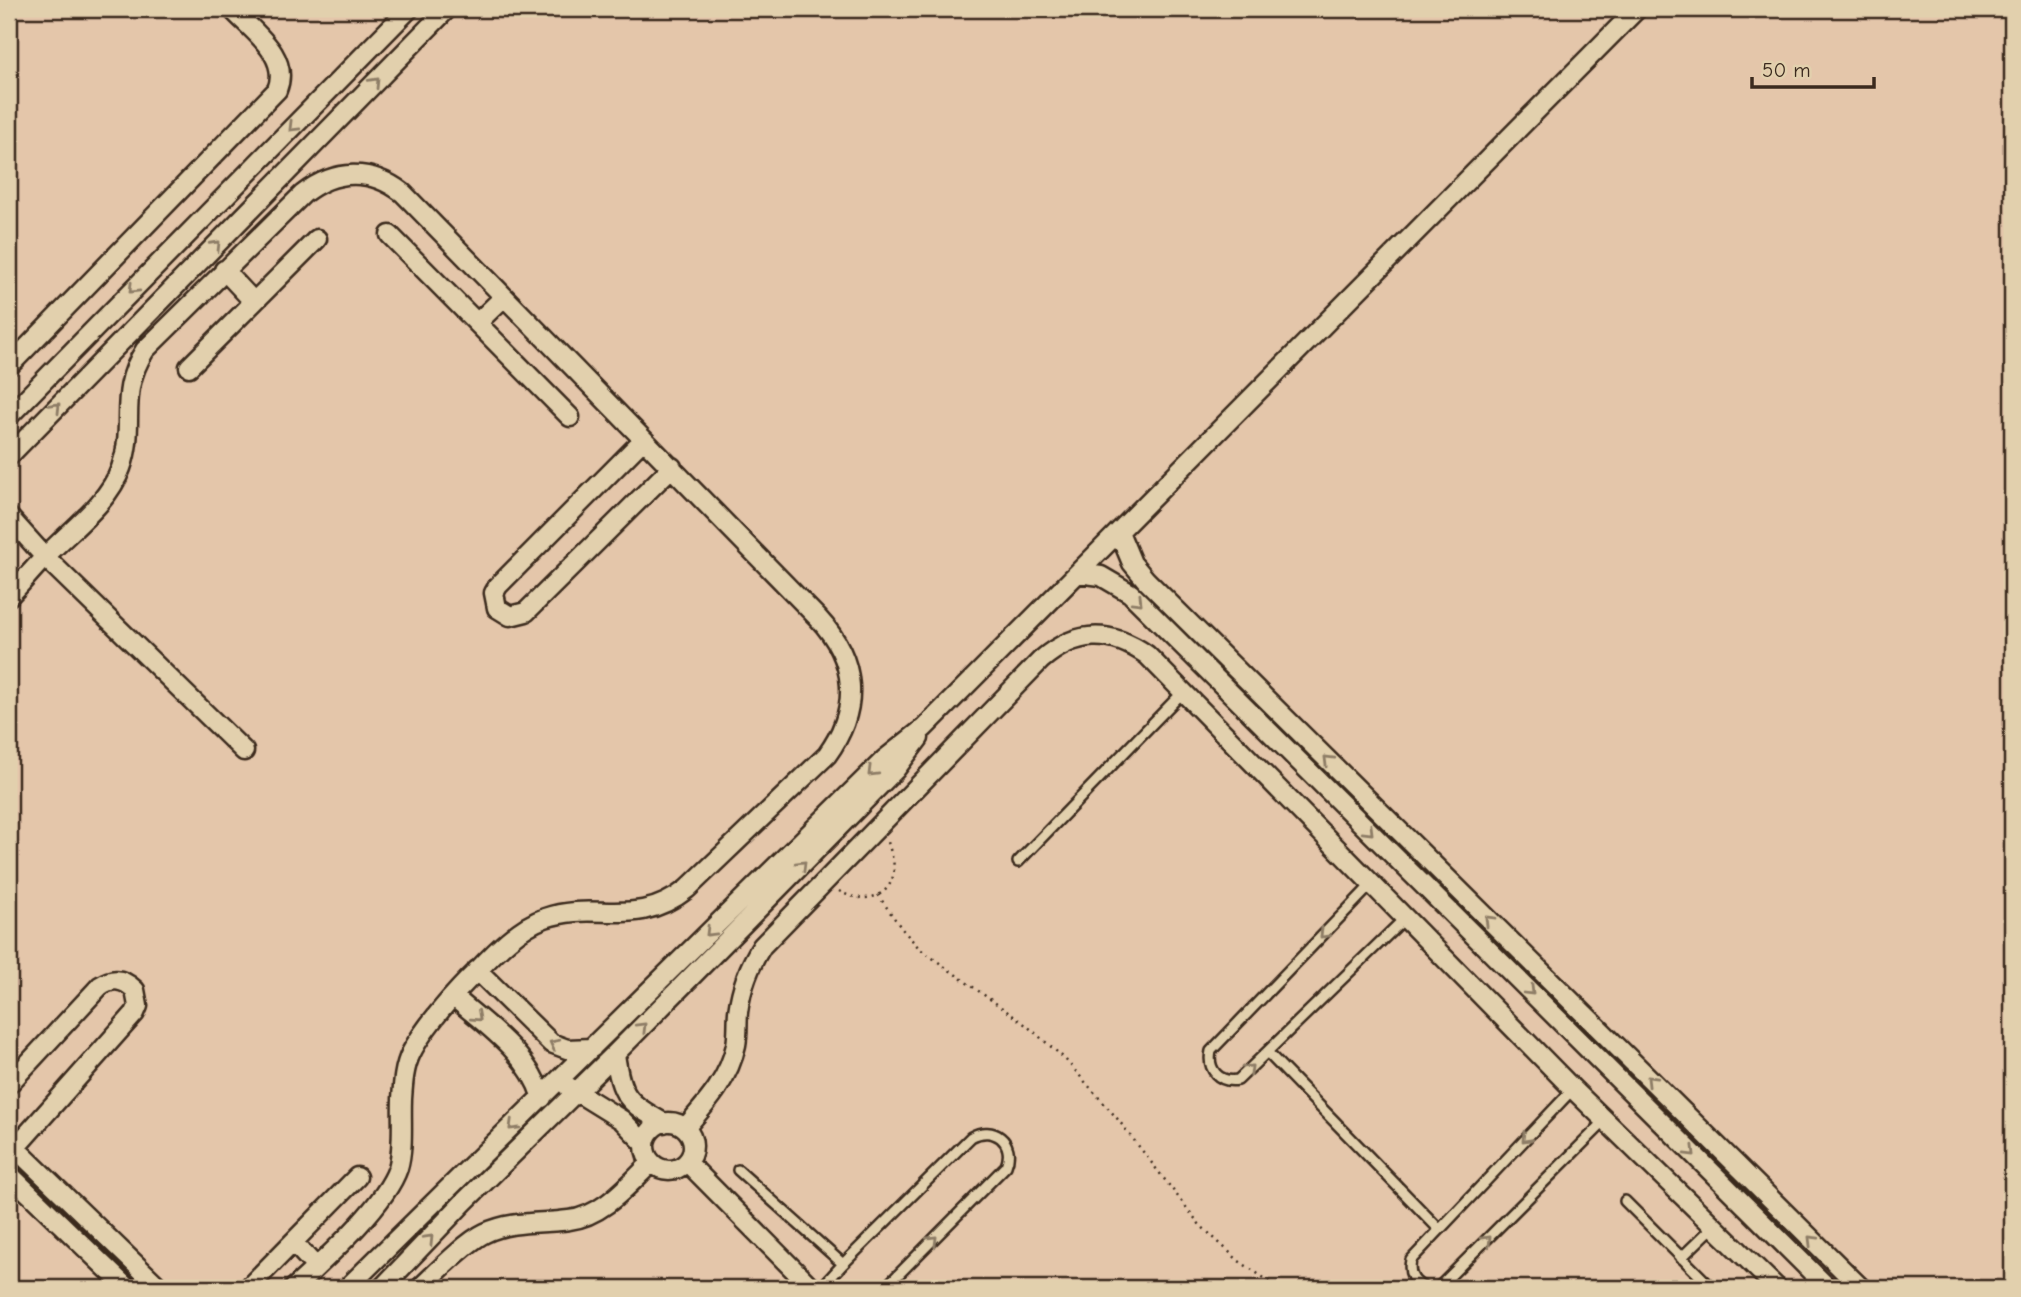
<svg xmlns="http://www.w3.org/2000/svg" width="2021" height="1297" viewBox="0 0 2021 1297" font-family="'Comic Neue',sans-serif">
	<style>
		.lines { fill: none; stroke-linecap: round; stroke-linejoin: round }
		.service-casing { stroke: #3b2a1e; stroke-width: 14 }
		.minor-casing { stroke: #3b2a1e; stroke-width: 23 }
		.path { stroke: #3b2a1e; stroke-width: 2.5; stroke-dasharray: 2 5; stroke-linecap: butt }
		.service { stroke: #e2d0ad; stroke-width: 9 }
		.minor { stroke: #e2d0ad; stroke-width: 18 }
		.oneway { stroke: #8e7d66 }
	</style>
	<rect width="100%" height="100%" fill="#e4c6aa"/>
	<filter id="ink" filterUnits="userSpaceOnUse"><feTurbulence type="fractalNoise" baseFrequency=".0143" numOctaves="2"/><feDisplacementMap in="SourceGraphic" scale="14" xChannelSelector="R" yChannelSelector="G"/><feConvolveMatrix kernelMatrix="1 2 1 2 8 2 1 2 1" color-interpolation-filters="sRGB"/></filter>
	<g filter="url(#ink)">
		<g class="lines">
			<g class="service-casing">
				<path id="service" d="M 1018,862 L 1183,692
					M 1371,885 L 1211,1051 C 1207,1070 1219,1083 1238,1080 L 1404,919
					M 1267,1052 L 1439,1229
					M 738,1170 L 843,1264
					M 1625,1201 L 1712,1288
					M 1681,1258 L 1714,1226
					M 821,1288 L 843,1264 L 971,1137 C 993,1124 1016,1142 1006,1166 L 885,1288
					M 1425,1288 C 1413,1283 1408,1273 1411,1260 L 1573,1089
					M 1438,1288 L 1605,1121"/>
			</g>
			<g class="minor-casing">
				<path id="minor" d="M 390,235 L 570,417
					M 224,270 L 254,302
					M 477,323 L 504,297
					M 9,366 L 277,90 C 291,56 252,31 232,9
					M 189,367 L 317,239
					M 9,416 L 409,9
					M 643,440 L 498,586 L 494,593 L 497,608 L 510,616 L 526,612 L 672,467
					M 9,456 L 447,9
					M 9,517 L 45,557 L 244,751
					M 1119,532 L 1132,563 L 1146,580 L 1861,1288
					M 1078,573 L 1101,576 L 1130,593 L 1828,1288
					M 9,596 C 21,584 32,570 45,557 C 70,530 108,504 121,468 C 137,425 116,395 145,350 L 303,194 C 335,169 371,168 403,193 L 818,618 C 857,660 861,708 827,755 L 687,889 C 635,930 596,900 545,918 C 519,927 496,951 478,970 C 457,990 424,1027 411,1053 C 404,1067 403,1084 402,1099 C 401,1121 404,1148 398,1168 C 386,1205 323,1261 294,1288
					M 477,970 L 551,1043 L 567,1049 L 592,1048
					M 454,997 C 487,1026 529,1054 542,1098
					M 615,1054 C 621,1097 627,1102 664,1123
					M 9,1084 L 100,986 C 113,977 124,979 135,990 L 138,1006 L 135,1013 L 15,1148
					M 567,1086 L 622,1120 L 645,1144
					M645 1146a24 24 0 1 1 48 0a24 24 0 1 1-48 0Z
					M 685,1128 C 707,1103 729,1079 736,1045 C 738,1035 737,1023 738,1012 C 741,989 749,966 762,946 L 1041,660 C 1076,630 1110,629 1147,655 L 1573,1089 L 1777,1288
					M 9,1142 L 160,1288
					M 687,1162 L 812,1288
					M 9,1174 L 127,1288
					M 293,1242 L 316,1267
					M 248,1288 L 357,1177
					M 347,1288 L 885,759 L 924,728 L 1637,9
					M 382,1288 L 464,1202 L 615,1054 L 895,770 L 919,738
					M 420,1288 C 436,1273 466,1242 485,1233 C 513,1220 540,1224 569,1220 C 603,1216 628,1185 651,1163"/>
			</g>
			<path class="path" d="M 839,891 C 861,904 892,900 894,869 C 894,860 890,850 888,842
				M 878,895 L 902,929 L 920,949 L 1026,1025 L 1064,1058 L 1116,1117 L 1200,1225 L 1239,1261 L 1279,1288"/>
			<use href="#service" class="service"/>
			<use href="#minor" class="minor"/>
		</g>
		<defs><path id="oneway-chevron" d="M-2-3.5L2.5 0L-2 3.5" fill="none" stroke-width="1.6" stroke-linecap="round" stroke-linejoin="round" transform="scale(1.75)"/></defs>
		<g class="oneway">
			<use href="#oneway-chevron" transform="translate(375 82) rotate(-46)"/>
			<use href="#oneway-chevron" transform="translate(293 127) rotate(135)"/>
			<use href="#oneway-chevron" transform="translate(216 245) rotate(-46)"/>
			<use href="#oneway-chevron" transform="translate(133 289) rotate(135)"/>
			<use href="#oneway-chevron" transform="translate(56 407) rotate(-46)"/>
			<use href="#oneway-chevron" transform="translate(1138 601) rotate(45)"/>
			<use href="#oneway-chevron" transform="translate(1328 760) rotate(-135)"/>
			<use href="#oneway-chevron" transform="translate(872 772) rotate(135)"/>
			<use href="#oneway-chevron" transform="translate(1369 831) rotate(45)"/>
			<use href="#oneway-chevron" transform="translate(802 865) rotate(-45)"/>
			<use href="#oneway-chevron" transform="translate(1489 920) rotate(-135)"/>
			<use href="#oneway-chevron" transform="translate(710 932) rotate(135)"/>
			<use href="#oneway-chevron" transform="translate(1324 934) rotate(134)"/>
			<use href="#oneway-chevron" transform="translate(1530 991) rotate(45)"/>
			<use href="#oneway-chevron" transform="translate(477 1017) rotate(42)"/>
			<use href="#oneway-chevron" transform="translate(642 1027) rotate(-45)"/>
			<use href="#oneway-chevron" transform="translate(554 1044) rotate(-153)"/>
			<use href="#oneway-chevron" transform="translate(1249 1069) rotate(-44)"/>
			<use href="#oneway-chevron" transform="translate(1651 1080) rotate(-135)"/>
			<use href="#oneway-chevron" transform="translate(513 1126) rotate(136)"/>
			<use href="#oneway-chevron" transform="translate(1526 1138) rotate(134)"/>
			<use href="#oneway-chevron" transform="translate(1691 1152) rotate(45)"/>
			<use href="#oneway-chevron" transform="translate(429 1239) rotate(-46)"/>
			<use href="#oneway-chevron" transform="translate(933 1240) rotate(-45)"/>
			<use href="#oneway-chevron" transform="translate(1487 1240) rotate(-45)"/>
			<use href="#oneway-chevron" transform="translate(1812 1240) rotate(-135)"/>
		</g>
	</g>
	<rect width="2021" height="1297" fill="none" stroke="#e2d0ad" stroke-width="35"/>
	<rect x="18" y="18" width="1986" height="1262" fill="none" stroke="#3b2a1e" stroke-width="2.5" filter="url(#ink)"/>
	<path d="M1752 77v10h122v-10" fill="none" stroke="#3b2a1e" stroke-width="3.5"/>
	<text x="1762" y="77" font-size="21" fill="#3b2a1e" stroke="#e2d0ad" stroke-width="5" paint-order="stroke">50 m</text>
</svg>
